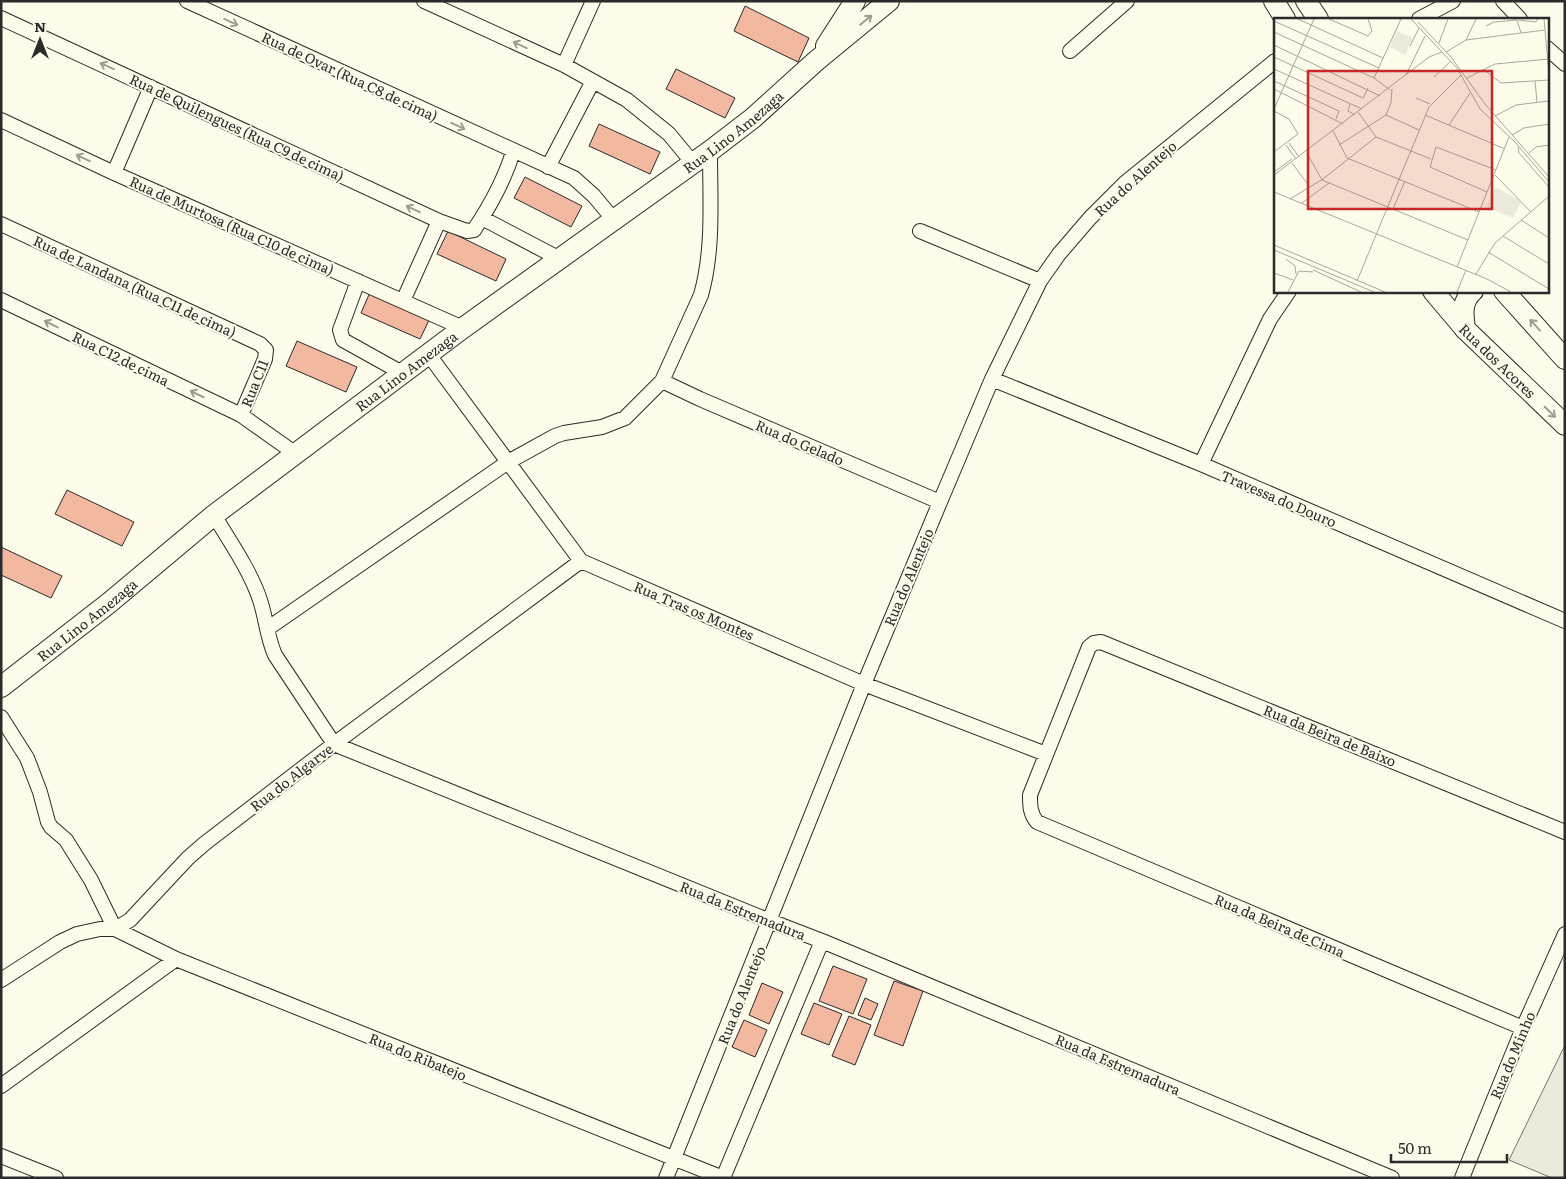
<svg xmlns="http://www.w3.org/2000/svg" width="1566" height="1179" viewBox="0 0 1566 1179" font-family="Literata,serif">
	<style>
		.green { fill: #ecebdb; stroke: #74746e }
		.building { fill: #f2b8a0; stroke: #2b2b2b }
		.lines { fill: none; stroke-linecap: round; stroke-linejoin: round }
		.street-casing { stroke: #2b2b2b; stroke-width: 16 }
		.secondary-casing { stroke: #2b2b2b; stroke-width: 22 }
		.street { stroke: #fdfbea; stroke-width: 14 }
		.secondary { stroke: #fdfbea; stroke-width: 20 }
		.oneway { stroke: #9e9d94 }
		.labels { text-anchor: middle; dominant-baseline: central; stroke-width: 4; stroke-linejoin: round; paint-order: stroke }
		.street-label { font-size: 14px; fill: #2b2b2b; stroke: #fdfbea }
		.inset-road { fill: none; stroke: #a9a89e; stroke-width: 1 }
		.view { fill: #c62828; fill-opacity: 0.15; stroke: #c62828; stroke-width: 2.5 }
		.inset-edge { fill: none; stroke: #2b2b2b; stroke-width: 2.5 }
	</style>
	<rect width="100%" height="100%" fill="#fdfbea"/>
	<path class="green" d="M 1565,1045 L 1565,1178 L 1552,1178 L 1509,1160 Z"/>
	<path class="building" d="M 745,6 L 809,38 L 798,62 L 734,31 Z
		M 676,69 L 735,98 L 725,118 L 666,89 Z
		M 599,124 L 660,152 L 650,174 L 589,146 Z
		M 525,177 L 582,206 L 571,227 L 514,198 Z
		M 448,231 L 506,259 L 496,281 L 437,254 Z
		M 371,290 L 431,316 L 420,339 L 361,313 Z
		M 297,341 L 357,367 L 346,392 L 286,366 Z
		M 67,490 L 134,522 L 122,546 L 55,514 Z
		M 1,547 L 62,576 L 51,598 L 1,575 Z
		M 833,966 L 867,979 L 853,1014 L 819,1001 Z
		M 894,981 L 923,991 L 903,1046 L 874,1035 Z
		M 762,983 L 783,992 L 769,1024 L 749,1015 Z
		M 865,998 L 878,1004 L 871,1020 L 858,1015 Z
		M 814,1003 L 842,1014 L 829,1045 L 801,1034 Z
		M 849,1016 L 871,1025 L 855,1065 L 832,1056 Z
		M 744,1020 L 767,1030 L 755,1057 L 732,1047 Z"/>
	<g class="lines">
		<g class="street-casing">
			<path id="street" d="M 187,1 L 574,178 L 594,196 L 614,220
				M 424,1 L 564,65 L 627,100 L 669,134 L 693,163
				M 1503,1 L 1520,19
				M 1,18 L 439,221 L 467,231 L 474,230 C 490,206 505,178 513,152
				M 1419,19 L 1453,1
				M 1547,48 L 1565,64
				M 1070,51 L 1127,1
				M 564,65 L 593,1
				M 1,120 L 114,173 L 463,328
				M 548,167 L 593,81
				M 114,173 L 151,87
				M 482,218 L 560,259
				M 1,224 L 260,344 L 266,350 L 265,359 L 241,415
				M 920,231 L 1040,281
				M 358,281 L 340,330 L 343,340 L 404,374
				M 1,300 L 241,415 L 296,454
				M 403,301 L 439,221
				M 429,355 L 581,561 L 864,684 L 1046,754
				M 992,379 L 1201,464 L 1565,621
				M 662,381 L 700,399 L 940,502
				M 1201,464 L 1270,319 L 1289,291
				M 214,515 C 230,542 250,570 260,600 C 266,618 267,637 275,655 L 334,744 L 770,921 L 822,941 L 1392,1178
				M 267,629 L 508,462 L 555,436 L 564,433 L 602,427 L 625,418 L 662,381 L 701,295 C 714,249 710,199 710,151
				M 1,717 L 27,758 L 40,792 L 48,822 L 51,827 L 66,840 L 91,880 L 115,929 L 176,959 L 723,1178
				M 1,980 L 60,942 L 77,934 L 100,929 L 115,929 L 130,920 L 188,858 L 204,844 L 334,744 L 581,561
				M 1523,1028 L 1037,822 C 1030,814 1030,805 1030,795 L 1089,647 L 1094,643 L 1101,642 L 1565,832
				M 1,1086 L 176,959
				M 1,1156 L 56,1178
				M 666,1178 L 864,684 L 940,502 L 992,379 L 1040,281 L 1059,254 L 1090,218 L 1125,183 L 1275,61
				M 723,1178 L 822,941
				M 1462,1178 L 1523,1028 L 1565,934"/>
		</g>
		<g class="secondary-casing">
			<g id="secondary">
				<path d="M 1274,1 L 1285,19"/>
				<path d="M 1306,1 L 1318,19"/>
				<path d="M 826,46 L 855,1"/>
				<path id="s1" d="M 1433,291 L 1465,329 L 1565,425"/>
				<path d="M 1504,291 L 1565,359"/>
				<path d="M 1465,329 C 1463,314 1461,302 1473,291"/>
				<path id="s2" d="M 1,687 L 109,603 L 214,515 L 463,328 L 710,151 L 753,118 L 816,61 L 889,1"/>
			</g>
		</g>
		<use href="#street" class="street"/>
		<use href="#secondary" class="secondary"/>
	</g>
	<defs><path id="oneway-shaft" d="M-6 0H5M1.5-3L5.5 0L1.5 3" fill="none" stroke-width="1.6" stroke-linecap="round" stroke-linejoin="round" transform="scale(1.25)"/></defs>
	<g class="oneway">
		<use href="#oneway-shaft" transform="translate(866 20) rotate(-39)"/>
		<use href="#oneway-shaft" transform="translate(231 22) rotate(25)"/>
		<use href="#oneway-shaft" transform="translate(520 45) rotate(-155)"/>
		<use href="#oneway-shaft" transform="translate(107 66) rotate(-156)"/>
		<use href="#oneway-shaft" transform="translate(458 126) rotate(25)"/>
		<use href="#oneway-shaft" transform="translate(83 158) rotate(-155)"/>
		<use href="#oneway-shaft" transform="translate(413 209) rotate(-155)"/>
		<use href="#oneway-shaft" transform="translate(51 324) rotate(-154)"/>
		<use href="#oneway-shaft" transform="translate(1535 325) rotate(-132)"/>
		<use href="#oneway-shaft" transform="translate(197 394) rotate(-154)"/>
		<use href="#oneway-shaft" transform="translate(1550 412) rotate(44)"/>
	</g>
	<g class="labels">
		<g class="street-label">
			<text transform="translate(350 76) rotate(25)">Rua de Ovar (Rua C8 de cima)</text>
			<text transform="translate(237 127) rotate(25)">Rua de Quilengues (Rua C9 de cima)</text>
			<text stroke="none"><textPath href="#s2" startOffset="919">Rua Lino Amezaga</textPath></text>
			<text transform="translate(1135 178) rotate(-42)">Rua do Alentejo</text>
			<text transform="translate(232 225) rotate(24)">Rua de Murtosa (Rua C10 de cima)</text>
			<text transform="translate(135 286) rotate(25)">Rua de Landana (Rua C11 de cima)</text>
			<text transform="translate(121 358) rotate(26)">Rua C12 de cima</text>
			<text stroke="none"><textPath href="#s1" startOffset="95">Rua dos Acores</textPath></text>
			<text stroke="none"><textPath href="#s2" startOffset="514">Rua Lino Amezaga</textPath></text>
			<text transform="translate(254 383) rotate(-68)">Rua C11</text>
			<text transform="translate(800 442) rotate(23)">Rua do Gelado</text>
			<text transform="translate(1279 498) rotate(23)">Travessa do Douro</text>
			<text transform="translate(908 577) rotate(-67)">Rua do Alentejo</text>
			<text transform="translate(694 610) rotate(23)">Rua Tras os Montes</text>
			<text stroke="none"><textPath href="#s2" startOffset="109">Rua Lino Amezaga</textPath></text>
			<text transform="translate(1330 735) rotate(22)">Rua da Beira de Baixo</text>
			<text transform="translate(291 777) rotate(-38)">Rua do Algarve</text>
			<text transform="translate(743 910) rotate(22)">Rua da Estremadura</text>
			<text transform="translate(1280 925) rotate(23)">Rua da Beira de Cima</text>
			<text transform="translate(741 995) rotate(-68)">Rua do Alentejo</text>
			<text transform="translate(1512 1055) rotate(-67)">Rua do Minho</text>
			<text transform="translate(418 1056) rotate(22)">Rua do Ribatejo</text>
			<text transform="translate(1118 1064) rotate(23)">Rua da Estremadura</text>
		</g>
	</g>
	<g transform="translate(1274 18)">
		<rect width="275" height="275" fill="#fdfbea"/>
		<path d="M 123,13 L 139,20 L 131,37 L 116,29 ZM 221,169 L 247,183 L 239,200 L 212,189 Z" fill="#ecebdb"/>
		<path class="inset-road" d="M 24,1 L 109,40M 55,1 L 94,18 L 98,13 L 94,1M 137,1 L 183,50 L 206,91 L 241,124 L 275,164M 270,1 L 275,56M 244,2 L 262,4 L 264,1M 0,3 L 105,50M 144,4 L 177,39 L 211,86 L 275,159M 212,8 L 220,4 L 243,2 L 247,15M 0,14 L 100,60 L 116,72M 192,22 L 202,1M 165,25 L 174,1M 0,27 L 106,78M 136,28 L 145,10M 172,34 L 192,22 L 271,12M 0,39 L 89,80 L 94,70M 0,51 L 88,91M 209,51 L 227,65 L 275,62M 132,57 L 151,18M 160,59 L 177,43M 100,60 L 127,1M 193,60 L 221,46 L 275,41M 0,63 L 65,93 L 62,101M 261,63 L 263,84M 0,71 L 69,106M 142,80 L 156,86M 76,86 L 74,93 L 81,97M 0,91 L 40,1M 0,93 L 15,101 L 24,116 L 0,134M 84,94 L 102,119 L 157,141M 112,97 L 145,112M 151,97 L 231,131M 221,98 L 242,87 L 275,83M 175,107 L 196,75M 59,113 L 73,140 L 205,194M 238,117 L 250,110 L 275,106M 15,125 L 25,139M 12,127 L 22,141M 65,127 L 112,97 L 117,85 L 118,71M 244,129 L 245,135 L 275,169M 33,135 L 48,162 L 194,222M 255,135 L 262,129 L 275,127M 18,145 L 35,168M 0,154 L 18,141M 0,157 L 155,39 L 168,34M 221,157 L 257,194M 0,174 L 213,261 L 237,274M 213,174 L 156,149 L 162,129 L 222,152M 16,181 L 49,161 L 102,119M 28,185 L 55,165M 119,191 L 131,163M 247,202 L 275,220M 229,218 L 275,246M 0,227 L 111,274M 0,232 L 100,274M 214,234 L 275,271M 12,241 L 21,248 L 22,256M 183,249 L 235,119M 39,252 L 87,274M 0,255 L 19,262M 202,256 L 221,225 L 275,178M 83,263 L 155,89 L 187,57M 14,274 L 25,253 L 39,254M 183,274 L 192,252"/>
		<path class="view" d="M 34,53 L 218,53 L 218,191 L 34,191 Z"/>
		<rect width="275" height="275" class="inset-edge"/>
	</g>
	<rect width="1566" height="1179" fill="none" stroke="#2b2b2b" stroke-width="5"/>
	<g transform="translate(40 40)" stroke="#fdfbea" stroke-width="4" paint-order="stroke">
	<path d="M0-4L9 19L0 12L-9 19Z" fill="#2b2b2b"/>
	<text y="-8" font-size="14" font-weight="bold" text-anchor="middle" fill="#2b2b2b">N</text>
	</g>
	<path d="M1391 1154v8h116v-8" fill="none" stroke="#2b2b2b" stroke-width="2.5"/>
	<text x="1398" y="1154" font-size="15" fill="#2b2b2b" stroke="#fdfbea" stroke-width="4" paint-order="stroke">50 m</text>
</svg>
